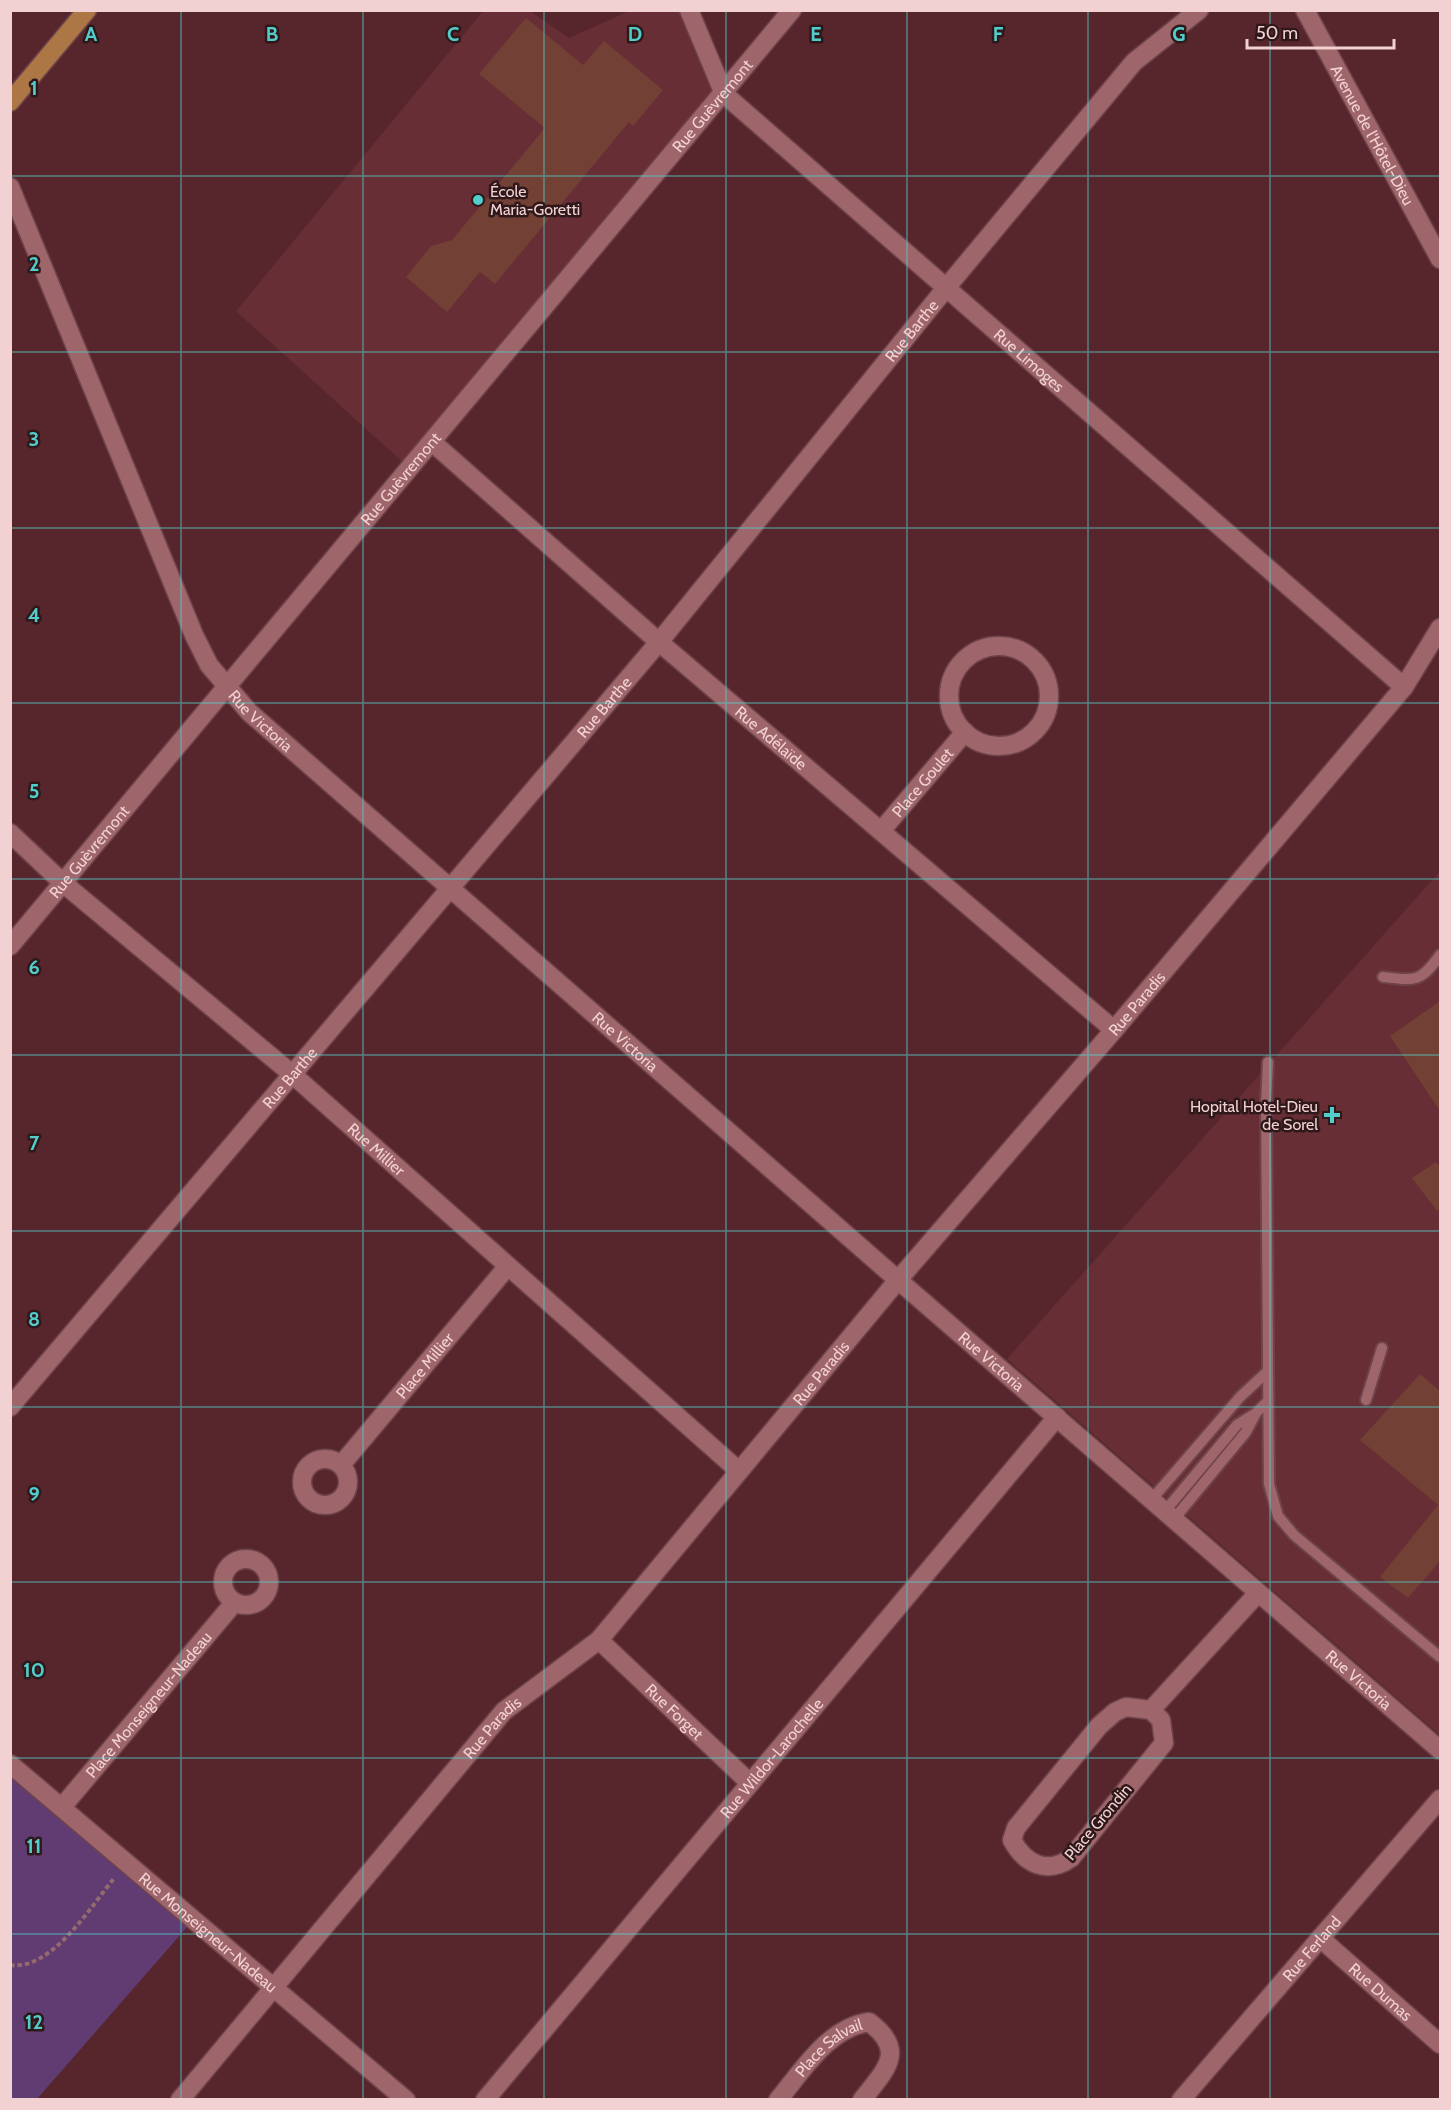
<svg xmlns="http://www.w3.org/2000/svg" width="1451" height="2110" viewBox="0 0 1451 2110" font-family="Cabin,sans-serif">
	<style>
		.built { fill: #672e35 }
		.green { fill: #603c72 }
		.building { fill: #724034 }
		.lines { fill: none; stroke-linecap: round; stroke-linejoin: round }
		.service-casing { stroke: #6e434a; stroke-width: 14 }
		.minor-casing { stroke: #6e434a; stroke-width: 21 }
		.tertiary-casing { stroke: #6e434a; stroke-width: 21 }
		.primary-casing { stroke: #6e434a; stroke-width: 21 }
		.path { stroke: #956a6f; stroke-width: 4; stroke-dasharray: 4.5 3; stroke-linecap: butt }
		.service { stroke: #9e666b; stroke-width: 10 }
		.minor { stroke: #9e666b; stroke-width: 18 }
		.tertiary { stroke: #9e666b; stroke-width: 18 }
		.primary { stroke: #ad7645; stroke-width: 18 }
		.grid { fill: none; stroke: #53cdcb; stroke-width: 1.5; stroke-opacity: 0.55 }
		.poi-dot { fill: #53cdcb; stroke: #2e181a; stroke-width: 2 }
		.labels { text-anchor: middle; dominant-baseline: central; stroke-width: 5; stroke-linejoin: round; paint-order: stroke }
		.street-label { font-size: 16px; fill: #f2d1d3; stroke: #2e181a }
		.poi-label { font-size: 16px; fill: #f2d1d3; stroke: #2e181a; text-anchor: start }
		.grid-label { font-size: 20px; text-anchor: middle; font-weight: bold; fill: #53cdcb; stroke: #2e181a; stroke-width: 5; stroke-linejoin: round; paint-order: stroke }
	</style>
	<rect width="100%" height="100%" fill="#57262d"/>
	<path class="built" d="M 483,11 L 530,11 L 569,38 L 629,11 L 685,11 L 721,90 L 407,466 L 236,311 Z
		M 1440,871 L 1440,1735 L 1007,1359 Z"/>
	<path class="green" d="M 10,1764 L 194,1919 L 37,2099 L 11,2099 Z"/>
	<path class="building" d="M 526,18 L 583,65 L 604,41 L 663,90 L 633,126 L 629,122 L 495,284 L 480,272 L 447,312 L 406,277 L 431,246 L 452,240 L 545,128 L 479,74 Z
		M 1440,1001 L 1440,1111 L 1390,1036 Z
		M 1436,1162 L 1440,1167 L 1440,1209 L 1437,1211 L 1412,1178 Z
		M 1420,1374 L 1440,1391 L 1440,1561 L 1408,1598 L 1380,1577 L 1438,1505 L 1360,1440 Z"/>
	<g class="lines">
		<g class="service-casing">
			<path id="service" d="M 1383,977 C 1416,981 1421,982 1440,955
				M 1268,1062 L 1266,1104 L 1269,1484 L 1278,1516 L 1294,1535 L 1440,1657
				M 1366,1400 L 1382,1348
				M 1152,1499 L 1240,1397 L 1268,1371
				M 1165,1511 L 1237,1425 L 1256,1413
				M 1174,1519 L 1246,1432 L 1256,1413 L 1268,1401"/>
		</g>
		<g class="minor-casing">
			<g id="minor">
				<path id="s1" d="M 689,10 L 724,94 L 1404,687"/>
				<path id="s2" d="M 10,187 L 194,635 L 209,665 L 249,712 L 898,1280 L 1440,1750"/>
				<path id="s3" d="M 432,442 L 659,642 L 1114,1030"/>
				<circle cx="999" cy="696" r="50"/>
				<path id="s4" d="M 881,831 L 965,732"/>
				<path id="s5" d="M 10,833 L 63,883 L 292,1074 L 739,1471"/>
				<path id="s6" d="M 10,946 L 792,10"/>
				<path id="s7" d="M 10,1407 L 659,642 L 946,288 L 1134,62 L 1199,10"/>
				<circle cx="325" cy="1482" r="23"/>
				<path id="s8" d="M 341,1465 L 508,1266"/>
				<circle cx="246" cy="1582" r="23"/>
				<path id="s9" d="M 599,1640 L 750,1783"/>
				<path d="M 1126,1707 L 1151,1710 L 1161,1720 L 1164,1743 L 1071,1858 C 1047,1875 1025,1864 1012,1840 L 1016,1828 L 1099,1726 L 1115,1712 Z"/>
				<path d="M 1151,1710 L 1258,1593"/>
				<path id="s10" d="M 10,1764 L 406,2100"/>
				<path id="s11" d="M 62,1807 L 234,1603"/>
				<path id="s12" d="M 1320,1938 L 1440,2044"/>
				<path id="s13" d="M 180,2100 L 504,1711 L 599,1640 L 898,1280 L 1114,1030 L 1404,687 L 1440,628"/>
				<path id="s14" d="M 485,2100 L 1057,1417"/>
				<path id="s15" d="M 778,2100 C 803,2070 828,2028 869,2022 C 908,2051 885,2070 862,2100"/>
				<path id="s16" d="M 1181,2100 L 1440,1799"/>
			</g>
		</g>
		<g class="tertiary-casing">
			<g id="tertiary">
				<path id="s17" d="M 1305,10 L 1440,259"/>
			</g>
		</g>
		<g class="primary-casing">
			<path id="primary" d="M 10,102 L 87,10"/>
		</g>
		<path class="path" d="M 10,1965 C 52,1971 91,1906 115,1877"/>
		<use href="#service" class="service"/>
		<use href="#minor" class="minor"/>
		<use href="#tertiary" class="tertiary"/>
		<use href="#primary" class="primary"/>
	</g>
	<path class="grid" d="M 181,10 L 181,2100M 363,10 L 363,2100M 544,10 L 544,2100M 726,10 L 726,2100M 907,10 L 907,2100M 1088,10 L 1088,2100M 1270,10 L 1270,2100M 10,176 L 1440,176M 10,352 L 1440,352M 10,528 L 1440,528M 10,703 L 1440,703M 10,879 L 1440,879M 10,1055 L 1440,1055M 10,1231 L 1440,1231M 10,1407 L 1440,1407M 10,1582 L 1440,1582M 10,1758 L 1440,1758M 10,1934 L 1440,1934"/>
	<g class="poi-dot">
		<circle cx="478" cy="200" r="6"/>
		<path d="M1329 1106h6v6h6v6h-6v6h-6v-6h-6v-6h6z"/>
	</g>
	<g class="labels">
		<g class="street-label">
			<text stroke="none"><textPath href="#s6" startOffset="1095">Rue Guèvremont</textPath></text>
			<text stroke="none"><textPath href="#s17" startOffset="142">Avenue de l'Hôtel-Dieu</textPath></text>
			<text stroke="none"><textPath href="#s7" startOffset="1404">Rue Barthe</textPath></text>
			<text stroke="none"><textPath href="#s1" startOffset="496">Rue Limoges</textPath></text>
			<text stroke="none"><textPath href="#s6" startOffset="609">Rue Guèvremont</textPath></text>
			<text stroke="none"><textPath href="#s7" startOffset="918">Rue Barthe</textPath></text>
			<text stroke="none"><textPath href="#s2" startOffset="594">Rue Victoria</textPath></text>
			<text stroke="none"><textPath href="#s3" startOffset="450">Rue Adélaïde</textPath></text>
			<text stroke="none"><textPath href="#s4" startOffset="64">Place Goulet</textPath></text>
			<text stroke="none"><textPath href="#s6" startOffset="123">Rue Guèvremont</textPath></text>
			<text stroke="none"><textPath href="#s13" startOffset="1458">Rue Paradis</textPath></text>
			<text stroke="none"><textPath href="#s2" startOffset="1080">Rue Victoria</textPath></text>
			<text stroke="none"><textPath href="#s7" startOffset="432">Rue Barthe</textPath></text>
			<text stroke="none"><textPath href="#s5" startOffset="484">Rue Millier</textPath></text>
			<text stroke="none"><textPath href="#s2" startOffset="1566">Rue Victoria</textPath></text>
			<text stroke="none"><textPath href="#s8" startOffset="130">Place Millier</textPath></text>
			<text stroke="none"><textPath href="#s13" startOffset="972">Rue Paradis</textPath></text>
			<text stroke="none"><textPath href="#s2" startOffset="2052">Rue Victoria</textPath></text>
			<text stroke="none"><textPath href="#s11" startOffset="134">Place Monseigneur-Nadeau</textPath></text>
			<text stroke="none"><textPath href="#s9" startOffset="104">Rue Forget</textPath></text>
			<text stroke="none"><textPath href="#s13" startOffset="486">Rue Paradis</textPath></text>
			<text stroke="none"><textPath href="#s14" startOffset="446">Rue Wildor-Larochelle</textPath></text>
			<text transform="translate(1098 1822) rotate(-50)">Place Grondin</text>
			<text stroke="none"><textPath href="#s10" startOffset="260">Rue Monseigneur-Nadeau</textPath></text>
			<text stroke="none"><textPath href="#s16" startOffset="200">Rue Ferland</textPath></text>
			<text stroke="none"><textPath href="#s12" startOffset="81">Rue Dumas</textPath></text>
			<text stroke="none"><textPath href="#s15" startOffset="74">Place Salvail</textPath></text>
		</g>
		<g class="poi-label">
			<text x="490" y="191">École<tspan x="490" dy="18">Maria-Goretti</tspan></text>
			<text x="1318" y="1106" text-anchor="end">Hopital Hotel-Dieu<tspan x="1318" dy="18">de Sorel</tspan></text>
		</g>
	</g>
	<g class="grid-label">
		<text x="91" y="41">A</text>
		<text x="272" y="41">B</text>
		<text x="453" y="41">C</text>
		<text x="635" y="41">D</text>
		<text x="816" y="41">E</text>
		<text x="998" y="41">F</text>
		<text x="1179" y="41">G</text>
		<text x="34" y="95">1</text>
		<text x="34" y="271">2</text>
		<text x="34" y="446">3</text>
		<text x="34" y="622">4</text>
		<text x="34" y="798">5</text>
		<text x="34" y="974">6</text>
		<text x="34" y="1150">7</text>
		<text x="34" y="1326">8</text>
		<text x="34" y="1501">9</text>
		<text x="34" y="1677">10</text>
		<text x="34" y="1853">11</text>
		<text x="34" y="2029">12</text>
	</g>
	<rect width="1451" height="2110" fill="none" stroke="#f2d1d3" stroke-width="24"/>
	<path d="M1247 39v9h147v-9" fill="none" stroke="#f2d1d3" stroke-width="3"/>
	<text x="1256" y="39" font-size="18" fill="#f2d1d3" stroke="#2e181a" stroke-width="4.5" paint-order="stroke">50 m</text>
</svg>
